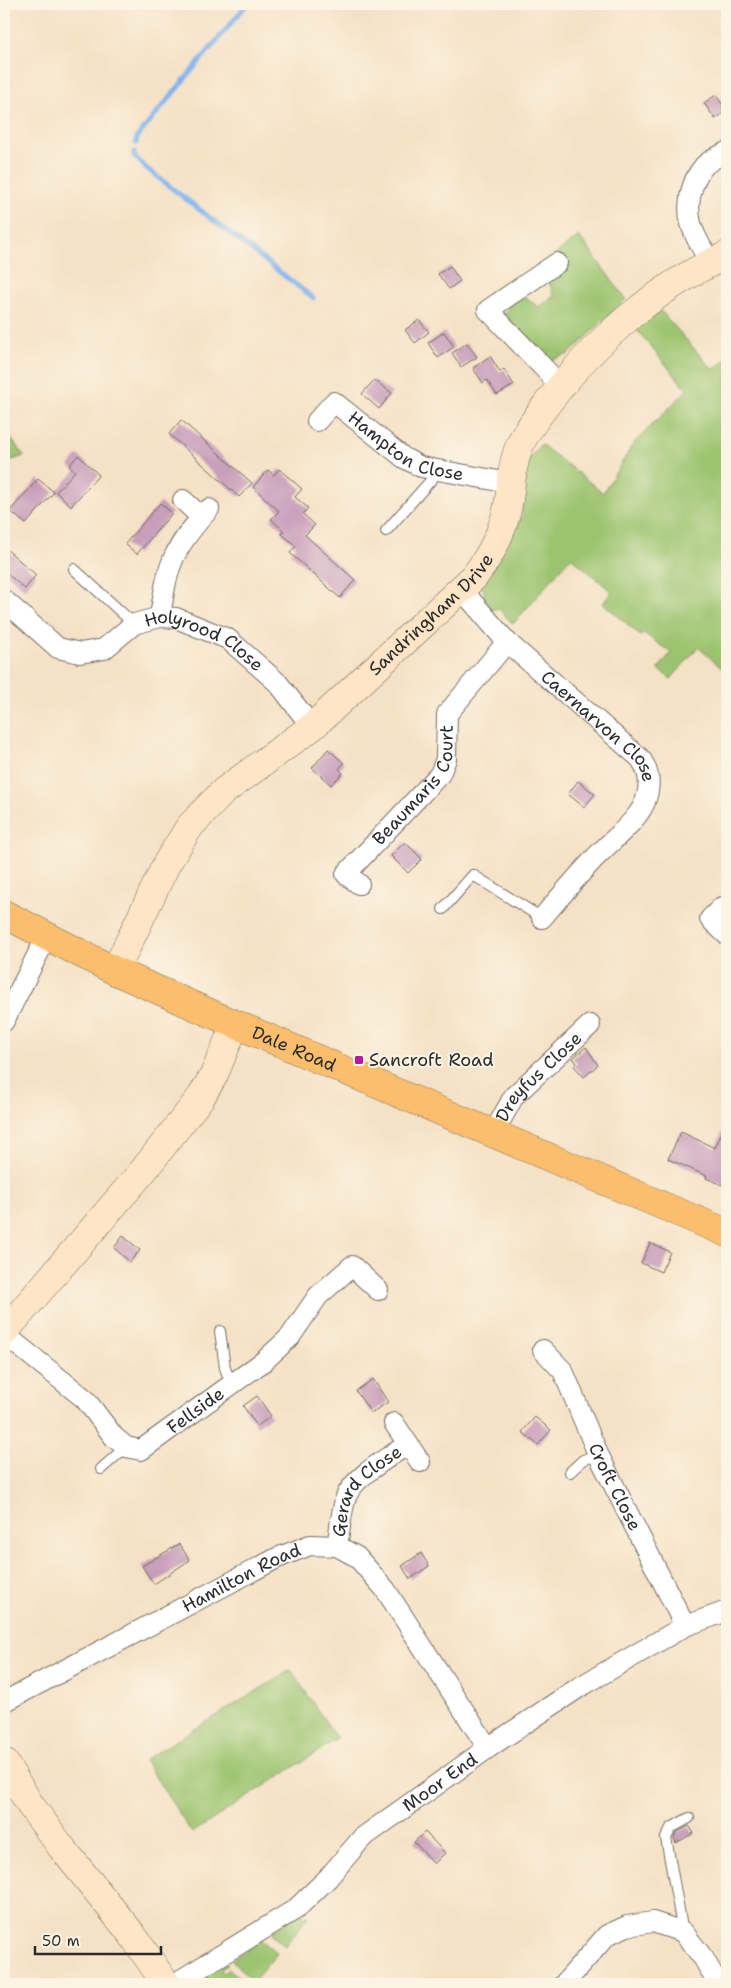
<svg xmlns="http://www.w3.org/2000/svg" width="731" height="1988" viewBox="0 0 731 1988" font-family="'Shantell Sans',sans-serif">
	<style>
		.green { fill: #9cc46f; stroke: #64784d }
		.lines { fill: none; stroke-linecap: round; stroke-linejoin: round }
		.stream { stroke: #7eb4ed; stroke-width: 5 }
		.building { fill: #c89ebb }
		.lane-casing { stroke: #726b61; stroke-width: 12 }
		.street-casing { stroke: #726b61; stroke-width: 22 }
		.secondary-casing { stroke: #726b61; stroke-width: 29 }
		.primary-casing { stroke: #726b61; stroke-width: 29 }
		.lane { stroke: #fff; stroke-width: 10 }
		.street { stroke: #fff; stroke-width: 20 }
		.secondary { stroke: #fde5c5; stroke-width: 28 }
		.primary { stroke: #fabe6d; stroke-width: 28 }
		.poi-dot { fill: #b5179e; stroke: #fcf5e5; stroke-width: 2 }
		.labels { text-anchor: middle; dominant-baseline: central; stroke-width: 4; stroke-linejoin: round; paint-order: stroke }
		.street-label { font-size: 18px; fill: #2b2b2b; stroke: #fcf5e5 }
		.poi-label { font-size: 18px; fill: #2b2b2b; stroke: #fcf5e5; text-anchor: start }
	</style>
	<rect width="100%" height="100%" fill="#fcf5e5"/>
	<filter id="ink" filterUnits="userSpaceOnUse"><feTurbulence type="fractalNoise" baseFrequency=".02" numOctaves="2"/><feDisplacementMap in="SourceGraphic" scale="10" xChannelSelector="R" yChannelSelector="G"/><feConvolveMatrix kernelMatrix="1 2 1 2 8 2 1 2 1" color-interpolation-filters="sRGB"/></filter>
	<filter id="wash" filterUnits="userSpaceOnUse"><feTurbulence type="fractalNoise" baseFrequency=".0096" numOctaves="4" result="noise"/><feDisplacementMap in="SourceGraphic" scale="20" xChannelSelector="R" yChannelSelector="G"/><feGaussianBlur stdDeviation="1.12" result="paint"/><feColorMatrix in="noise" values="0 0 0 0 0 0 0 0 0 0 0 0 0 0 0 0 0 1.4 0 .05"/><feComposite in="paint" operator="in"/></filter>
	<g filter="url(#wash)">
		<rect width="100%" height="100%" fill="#f5e1c5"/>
		<path class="green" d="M 579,236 L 626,299 L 569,354 L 544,362 L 505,314 C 506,305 514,302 521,297 L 529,299 L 538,307 L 554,296 L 549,282 L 557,253 Z
			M 660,310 L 713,370 L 727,359 L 727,673 L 698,647 L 671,679 L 658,669 L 671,653 L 644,633 L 641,636 L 603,603 L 612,592 L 571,557 L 513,624 L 499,609 L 490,609 L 485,598 L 483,586 L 522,516 L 523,480 L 528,460 L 541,444 L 603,493 L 634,443 L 687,390 L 636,329 Z
			M 4,429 L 24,456 L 4,463 Z
			M 291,1670 L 337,1739 L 192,1833 L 144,1760 Z
			M 301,1913 L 308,1917 L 285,1946 L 273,1936 L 272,1931 Z
			M 260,1939 L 277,1953 L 253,1982 L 232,1960 Z
			M 223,1962 L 228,1965 L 221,1969 L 223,1973 L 229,1969 L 249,1984 L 188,1984 Z"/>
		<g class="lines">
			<path class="stream" d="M 136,143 L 137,137 L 247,4
				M 134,152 L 134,156 L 146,168 L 313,298"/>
		</g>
		<g id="blocks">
			<path class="building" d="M 716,95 L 727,111 L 715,119 L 704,103 Z
				M 450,266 L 460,281 L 449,289 L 438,274 Z
				M 419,320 L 429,332 L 415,343 L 405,330 Z
				M 444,332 L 454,347 L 438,358 L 428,343 Z
				M 467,343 L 477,357 L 461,367 L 452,353 Z
				M 490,356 L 500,372 L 504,369 L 514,385 L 497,395 L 487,380 L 483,383 L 473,368 Z
				M 374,380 L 392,393 L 379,409 L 362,394 Z
				M 181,420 L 252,483 L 239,497 L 169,434 Z
				M 78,455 L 99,475 L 71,506 L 56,492 L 75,471 L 69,466 Z
				M 279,469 L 302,489 L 295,497 L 308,508 L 303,514 L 315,525 L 305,535 L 355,580 L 340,598 L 290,553 L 296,546 L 281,533 L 284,531 L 271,519 L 279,511 L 253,487 L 268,470 L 274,475 Z
				M 38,479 L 54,492 L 26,524 L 10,511 Z
				M 160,503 L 172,513 L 137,554 L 125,544 Z
				M 4,547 L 36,575 L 25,589 L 4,571 Z
				M 328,749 L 344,763 L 339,769 L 343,773 L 331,785 L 312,768 Z
				M 578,781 L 595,794 L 584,807 L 568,794 Z
				M 405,842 L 422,859 L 408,873 L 391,856 Z
				M 586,1047 L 598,1065 L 584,1077 L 574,1066 L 577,1063 L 573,1058 Z
				M 727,1121 L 727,1187 L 706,1178 L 707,1176 L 668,1159 L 681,1132 L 715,1148 Z
				M 123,1236 L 140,1250 L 130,1262 L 114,1248 Z
				M 650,1243 L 670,1252 L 661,1272 L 641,1263 Z
				M 373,1379 L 388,1402 L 371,1413 L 356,1391 Z
				M 257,1396 L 271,1416 L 257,1426 L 243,1406 Z
				M 535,1417 L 551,1430 L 538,1445 L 522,1432 Z
				M 179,1544 L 190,1560 L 154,1584 L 142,1566 Z
				M 421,1553 L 429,1566 L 410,1579 L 402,1566 Z
				M 689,1826 L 694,1833 L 676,1843 L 674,1838 L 676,1833 Z
				M 425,1832 L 445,1853 L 434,1864 L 414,1842 Z"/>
		</g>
	</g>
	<g filter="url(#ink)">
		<use href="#blocks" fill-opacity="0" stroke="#726b61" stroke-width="1"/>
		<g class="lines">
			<g class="lane-casing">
				<path id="lane" d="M 386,531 L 439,471
					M 74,569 L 134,624
					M 443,909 L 473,875 L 542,918
					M 220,1331 L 225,1368 L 231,1384
					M 101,1469 L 126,1447
					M 570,1472 L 583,1460 L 598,1454
					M 683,1932 L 666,1838 L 671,1828 L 689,1818"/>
			</g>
			<g class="street-casing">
				<g id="street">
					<path d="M 557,263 L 488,310 L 561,386"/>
					<path d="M 711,263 C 705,253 698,243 694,232 C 685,212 689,183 704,166 C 710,160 719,156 727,152"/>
					<path id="s1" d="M 317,421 L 334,402 L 404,458 L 421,467 L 510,483"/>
					<path d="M 183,500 L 201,517"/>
					<path id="s2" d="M 462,590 L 507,642 L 641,759 C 649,772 651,783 646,799 C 640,820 608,843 593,860 C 576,878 559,898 542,918"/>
					<path id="s3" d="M 4,600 L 58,648 L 80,653 L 104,649 L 134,624 L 160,617 L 176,618 L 228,639 L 278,683 L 312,727"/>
					<path d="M 160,617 C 168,563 172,550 209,509"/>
					<path id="s4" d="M 359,884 L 346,874 L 440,774 L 446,759 L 447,714 L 507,642"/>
					<path d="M 722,907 L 710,919 L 727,935"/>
					<path d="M 4,1021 L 47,936"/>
					<path id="s5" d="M 493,1134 L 514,1096 L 590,1025"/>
					<path id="s6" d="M 4,1334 L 85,1399 L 114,1437 L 126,1447 L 141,1450 L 264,1361 L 290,1337 L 318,1296 L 352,1266 L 378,1290"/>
					<path id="s7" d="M 543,1350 L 563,1371 L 598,1454 L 685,1626"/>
					<path d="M 394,1423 L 420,1462"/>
					<path id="s8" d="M 337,1546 C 340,1530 341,1512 346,1497 C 354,1476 390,1457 408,1444"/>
					<path id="s9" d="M 4,1702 L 277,1558 L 310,1545 L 337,1546 L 357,1557 L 385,1589 L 488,1748"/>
					<path id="s10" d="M 174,1984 L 296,1909 L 328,1878 L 362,1838 L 488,1748 L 578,1688 L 685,1626 L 727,1611"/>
					<path d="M 564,1984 L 607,1935 L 627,1926 L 653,1922 L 683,1932 L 704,1959 L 718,1984"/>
				</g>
			</g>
			<g class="secondary-casing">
				<g id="secondary">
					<path id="s11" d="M 115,971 L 167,863 L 190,826 L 224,791 L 312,727 L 474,577 C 491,555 503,532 508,505 C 512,485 511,464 520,445 C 526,431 537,417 547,404 C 593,342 656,287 727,255"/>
					<path d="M 4,1332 L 143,1171 L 201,1097 L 214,1075 L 235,1024"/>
					<path d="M 4,1762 L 31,1806 L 62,1848 L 131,1933 L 166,1984"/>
				</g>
			</g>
			<g class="primary-casing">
				<g id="primary">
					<path id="s12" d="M 4,914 L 115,971 L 219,1017 L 727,1233"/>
				</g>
			</g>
			<use href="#lane" class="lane"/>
			<use href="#street" class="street"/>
			<use href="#secondary" class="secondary"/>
			<use href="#primary" class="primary"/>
		</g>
	</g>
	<rect class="poi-dot" x="354" y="1055" width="10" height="10" rx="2.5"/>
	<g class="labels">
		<g class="street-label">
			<text stroke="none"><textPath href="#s1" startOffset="112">Hampton Close</textPath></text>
			<text stroke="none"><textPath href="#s11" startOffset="485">Sandringham Drive</textPath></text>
			<text stroke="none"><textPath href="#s3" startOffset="235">Holyrood Close</textPath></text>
			<text stroke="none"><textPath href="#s2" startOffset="194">Caernarvon Close</textPath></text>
			<text stroke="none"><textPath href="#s4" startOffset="132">Beaumaris Court</textPath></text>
			<text stroke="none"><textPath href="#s12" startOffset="320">Dale Road</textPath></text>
			<text stroke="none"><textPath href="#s5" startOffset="74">Dreyfus Close</textPath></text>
			<text stroke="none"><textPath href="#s6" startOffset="250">Fellside</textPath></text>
			<text stroke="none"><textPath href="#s7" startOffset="156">Croft Close</textPath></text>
			<text stroke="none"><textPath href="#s8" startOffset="66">Gerard Close</textPath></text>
			<text stroke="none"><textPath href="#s9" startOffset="268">Hamilton Road</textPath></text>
			<text stroke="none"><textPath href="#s10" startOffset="336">Moor End</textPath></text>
		</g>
		<g class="poi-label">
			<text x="369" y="1060">Sancroft Road</text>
		</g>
	</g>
	<rect width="731" height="1988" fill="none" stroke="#fcf5e5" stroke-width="20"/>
	<path d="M35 1946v8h126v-8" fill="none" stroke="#2b2b2b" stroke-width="2.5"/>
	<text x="42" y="1946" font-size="15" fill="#2b2b2b" stroke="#fcf5e5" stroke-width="4" paint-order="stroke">50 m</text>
</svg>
